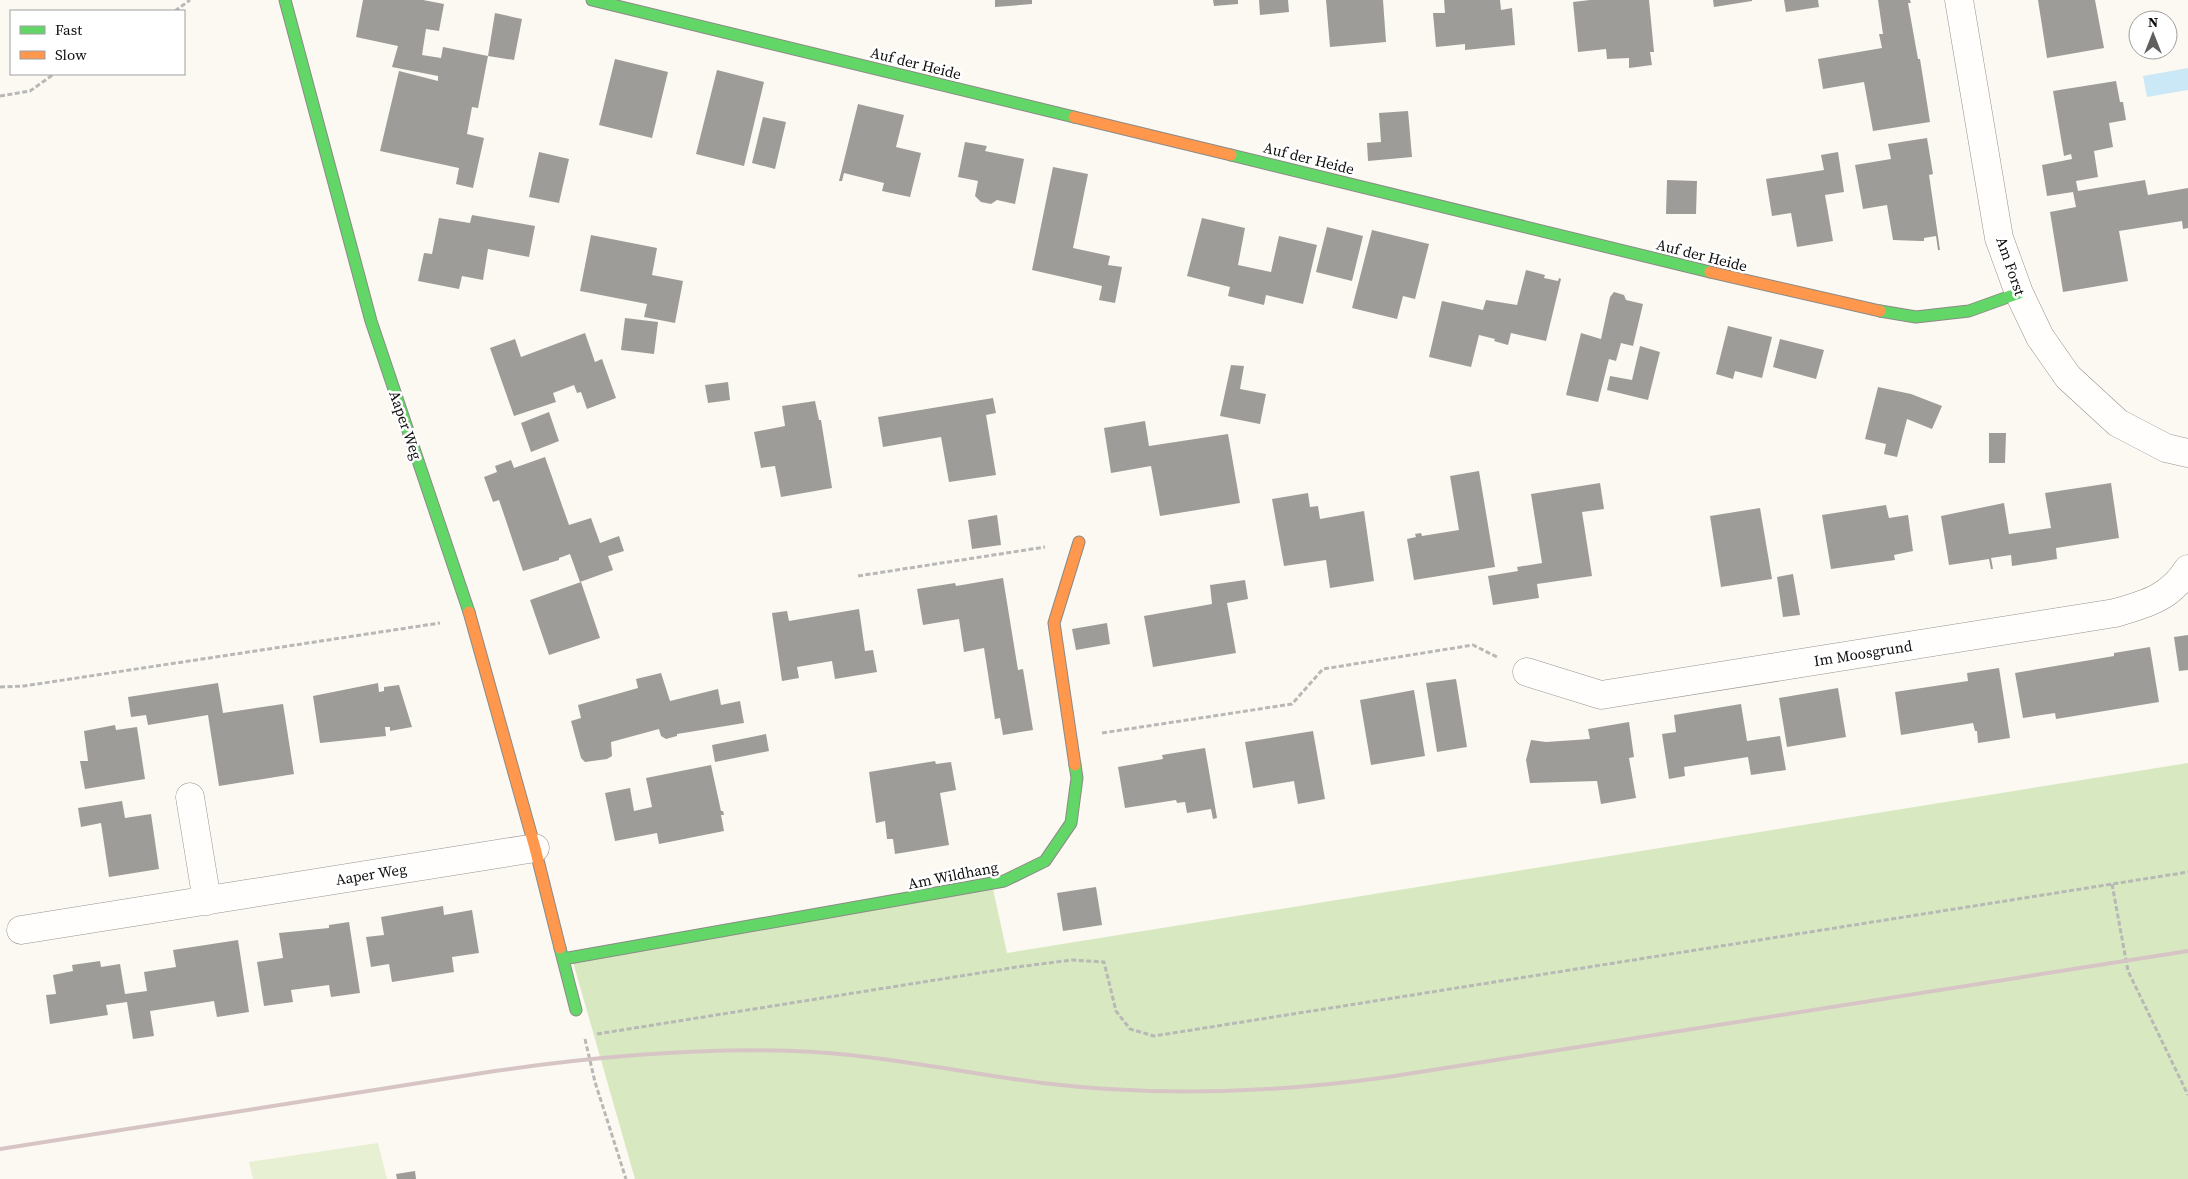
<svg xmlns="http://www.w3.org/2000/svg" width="2188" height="1179" viewBox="0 0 2188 1179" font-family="'Source Serif 4',serif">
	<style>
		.green { fill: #e7f0d2 }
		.forest { fill: #d8e8c0 }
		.water { fill: #cae8f5 }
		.building { fill: #9e9c98 }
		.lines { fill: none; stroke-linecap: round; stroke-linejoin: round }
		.street-casing { stroke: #959491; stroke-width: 29 }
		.fast-casing { stroke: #8c8a87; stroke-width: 13 }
		.slow-casing { stroke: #8c8a87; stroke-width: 13 }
		.path { stroke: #b8b8b6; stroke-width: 3; stroke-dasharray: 5 2.5; stroke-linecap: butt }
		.street { stroke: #fffefd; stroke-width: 28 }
		.fast { stroke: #63d668; stroke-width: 11 }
		.slow { stroke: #ff974d; stroke-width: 11 }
		.rail { stroke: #d7c5c6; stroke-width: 4 }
		.labels { text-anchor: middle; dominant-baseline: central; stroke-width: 5; stroke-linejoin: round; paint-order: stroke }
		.street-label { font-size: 15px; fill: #0e0e0e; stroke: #fff }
	</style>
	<rect width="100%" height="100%" fill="#fcf9f2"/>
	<path class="green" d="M 378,1143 L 387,1179 L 253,1179 L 249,1162 Z"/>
	<path class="forest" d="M 2188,763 L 2188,1179 L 635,1179 L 573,962 L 993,889 L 1007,953 Z"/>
	<path class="water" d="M 2188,68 L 2188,90 L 2147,97 L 2143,76 Z"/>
	<path class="building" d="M 363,0 L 423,0 L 444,4 L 439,31 L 426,29 L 422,55 L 441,58 L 443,47 L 488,56 L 478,108 L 472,107 L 467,134 L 484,138 L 473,188 L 456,184 L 459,168 L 380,151 L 399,71 L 438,81 L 438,76 L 392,67 L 398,46 L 356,37 Z
		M 995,0 L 1032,0 L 1032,4 L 995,7 Z
		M 1213,0 L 1238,0 L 1238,4 L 1214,6 Z
		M 1259,0 L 1288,0 L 1289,12 L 1260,15 Z
		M 1326,0 L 1383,0 L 1386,42 L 1330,47 Z
		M 1444,0 L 1500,0 L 1501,10 L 1512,8 L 1515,45 L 1465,50 L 1465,44 L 1436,47 L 1433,13 L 1445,13 Z
		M 1590,0 L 1649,0 L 1654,52 L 1650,52 L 1652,65 L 1629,68 L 1629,58 L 1607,59 L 1606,49 L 1578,52 L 1573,2 Z
		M 1713,0 L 1752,0 L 1752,1 L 1714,7 Z
		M 1784,0 L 1818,0 L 1819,7 L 1786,12 Z
		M 1878,0 L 1910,0 L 1911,3 L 1908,3 L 1918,59 L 1920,59 L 1930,122 L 1873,131 L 1864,82 L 1823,89 L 1818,59 L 1882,48 L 1879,34 L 1883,34 Z
		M 2038,0 L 2095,0 L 2104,48 L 2047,58 Z
		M 495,13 L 522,19 L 514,60 L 488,56 Z
		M 615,59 L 668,72 L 652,138 L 599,125 Z
		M 717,70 L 764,82 L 744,166 L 696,154 Z
		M 2116,81 L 2120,102 L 2123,102 L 2126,120 L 2109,123 L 2113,147 L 2094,151 L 2098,177 L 2076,181 L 2078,191 L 2145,180 L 2148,195 L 2188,188 L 2188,228 L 2183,229 L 2182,221 L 2119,231 L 2128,281 L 2063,292 L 2050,212 L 2076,207 L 2073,192 L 2047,196 L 2042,165 L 2072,159 L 2071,154 L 2064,156 L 2053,91 Z
		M 858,104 L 904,115 L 896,147 L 921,153 L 910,197 L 882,191 L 884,183 L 844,173 L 842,181 L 839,181 Z
		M 1408,111 L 1412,157 L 1368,161 L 1367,143 L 1381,142 L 1379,113 Z
		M 763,117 L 786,122 L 775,169 L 752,163 Z
		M 1927,138 L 1933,174 L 1929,175 L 1940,250 L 1938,250 L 1936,236 L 1924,238 L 1924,241 L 1921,241 L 1893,240 L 1887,205 L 1863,209 L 1855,165 L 1891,159 L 1888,144 Z
		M 965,142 L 987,146 L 985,151 L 1024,159 L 1015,204 L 997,200 L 991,204 L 981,202 L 975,196 L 978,181 L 958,177 Z
		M 539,152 L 569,159 L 559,203 L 529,197 Z
		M 1838,152 L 1844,192 L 1825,195 L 1833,241 L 1797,247 L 1791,213 L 1772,216 L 1766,179 L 1824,170 L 1821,155 Z
		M 1053,167 L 1088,174 L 1073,248 L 1110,256 L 1108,265 L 1122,267 L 1115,303 L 1099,300 L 1102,286 L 1032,270 Z
		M 1667,180 L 1697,181 L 1696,214 L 1666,214 Z
		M 472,215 L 535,226 L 529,257 L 488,249 L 483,280 L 462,276 L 459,289 L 418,281 L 424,253 L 432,254 L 439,218 L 470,223 Z
		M 1202,218 L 1245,228 L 1238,265 L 1271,272 L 1279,236 L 1317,245 L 1303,304 L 1266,295 L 1264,305 L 1228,296 L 1230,287 L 1187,276 Z
		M 1327,227 L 1363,236 L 1352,281 L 1316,272 Z
		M 1372,230 L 1429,244 L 1415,299 L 1403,296 L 1397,319 L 1352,308 Z
		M 591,235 L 657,248 L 652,275 L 683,281 L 675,323 L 644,317 L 647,304 L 580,291 Z
		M 1526,270 L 1545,275 L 1544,278 L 1558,281 L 1559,278 L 1561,279 L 1546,341 L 1511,333 L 1508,345 L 1494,341 L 1495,339 L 1479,335 L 1471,367 L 1429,357 L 1442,301 L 1483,310 L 1486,300 L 1517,305 Z
		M 1614,292 L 1624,295 L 1626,300 L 1643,304 L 1633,346 L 1621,343 L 1616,361 L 1609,359 L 1598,402 L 1566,395 L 1581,333 L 1601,339 L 1610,297 Z
		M 625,318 L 658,322 L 654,354 L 621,350 Z
		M 1728,326 L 1772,337 L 1762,378 L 1735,371 L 1733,379 L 1716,374 Z
		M 585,333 L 595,362 L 602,359 L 616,398 L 587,409 L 581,392 L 577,393 L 574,385 L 553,393 L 556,402 L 514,416 L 490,348 L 515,339 L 521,357 Z
		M 1780,339 L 1824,350 L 1816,379 L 1773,367 Z
		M 1640,346 L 1660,352 L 1648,400 L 1607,390 L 1610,376 L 1632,380 Z
		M 1231,365 L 1244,366 L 1240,389 L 1266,394 L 1260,424 L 1220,416 Z
		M 728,382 L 730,400 L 708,403 L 705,385 Z
		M 1878,387 L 1911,394 L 1942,406 L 1932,429 L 1907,419 L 1897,457 L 1884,454 L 1886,444 L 1865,439 Z
		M 993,398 L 996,413 L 986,415 L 996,475 L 949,482 L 941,437 L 883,447 L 878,417 Z
		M 815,401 L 819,420 L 821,420 L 832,488 L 781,497 L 775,466 L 761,468 L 754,432 L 785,426 L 782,406 Z
		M 549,412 L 559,441 L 531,452 L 521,423 Z
		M 1145,421 L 1149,446 L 1228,434 L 1240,503 L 1160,516 L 1151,466 L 1111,473 L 1104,428 Z
		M 1989,433 L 2006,433 L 2005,463 L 1989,463 Z
		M 545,457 L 569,525 L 591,518 L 600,543 L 619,536 L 624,551 L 608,556 L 613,570 L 580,582 L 570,554 L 559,558 L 559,560 L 523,571 L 499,500 L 493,502 L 484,477 L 497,472 L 495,466 L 511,460 L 514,468 Z
		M 1479,471 L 1495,567 L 1414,580 L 1407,539 L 1416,537 L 1415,534 L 1421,533 L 1422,536 L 1459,530 L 1450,476 Z
		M 1600,483 L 1604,509 L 1582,512 L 1592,576 L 1537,584 L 1539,598 L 1493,605 L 1488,576 L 1518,571 L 1517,567 L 1542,563 L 1531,494 Z
		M 2111,483 L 2119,538 L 2056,548 L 2057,559 L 2012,566 L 2011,555 L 1991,558 L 1993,569 L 1991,569 L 1989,559 L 1949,565 L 1941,516 L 2004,503 L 2009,534 L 2051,528 L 2045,493 Z
		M 1308,493 L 1310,507 L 1318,506 L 1320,519 L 1364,511 L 1374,581 L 1330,588 L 1326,560 L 1284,566 L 1272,499 Z
		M 1886,505 L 1889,518 L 1908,515 L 1913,551 L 1894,555 L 1895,560 L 1831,569 L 1822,515 Z
		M 1760,508 L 1772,579 L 1721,587 L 1710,516 Z
		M 997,515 L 1001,545 L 972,549 L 968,520 Z
		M 1793,574 L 1800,615 L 1783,617 L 1777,577 Z
		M 1003,578 L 1018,670 L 1023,669 L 1033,730 L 1003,735 L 1000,718 L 995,719 L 984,648 L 964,652 L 959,619 L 923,625 L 917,589 L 955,583 L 956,586 Z
		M 1245,580 L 1248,599 L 1227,603 L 1236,653 L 1153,667 L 1144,616 L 1212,604 L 1210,585 Z
		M 581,582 L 600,638 L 549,655 L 530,600 Z
		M 859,609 L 865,651 L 873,650 L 877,672 L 835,679 L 832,661 L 797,667 L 799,678 L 782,681 L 772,613 L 787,611 L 789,621 Z
		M 1107,623 L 1110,644 L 1076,650 L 1072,629 Z
		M 2188,635 L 2188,670 L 2179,671 L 2174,637 Z
		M 2150,647 L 2159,702 L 2056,719 L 2055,713 L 2023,718 L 2015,673 L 2114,656 L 2114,653 Z
		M 1999,668 L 2010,738 L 1978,743 L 1977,731 L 1975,731 L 1973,723 L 1901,735 L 1895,692 L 1968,681 L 1967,673 Z
		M 661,673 L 670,701 L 718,689 L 721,705 L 740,701 L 744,723 L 677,734 L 677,736 L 666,739 L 661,736 L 659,729 L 611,742 L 612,756 L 607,759 L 585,762 L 581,758 L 571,721 L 581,718 L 578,705 L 638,688 L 636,679 Z
		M 1456,679 L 1467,747 L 1437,752 L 1426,683 Z
		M 218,683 L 223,713 L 283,704 L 294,774 L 219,786 L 208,715 L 148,725 L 146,715 L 131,717 L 128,697 Z
		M 378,683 L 379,692 L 384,691 L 384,687 L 399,685 L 412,727 L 390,731 L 390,727 L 385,727 L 386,736 L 320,743 L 313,696 Z
		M 1838,688 L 1846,737 L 1787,747 L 1779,698 Z
		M 1414,690 L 1425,756 L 1371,765 L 1360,700 Z
		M 1741,704 L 1747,741 L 1780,736 L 1786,770 L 1751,775 L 1748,757 L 1684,767 L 1685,776 L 1669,779 L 1662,734 L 1676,732 L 1674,715 Z
		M 1629,722 L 1634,757 L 1629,758 L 1636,798 L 1601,804 L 1597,781 L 1530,783 L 1526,760 L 1531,740 L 1546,742 L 1590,739 L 1588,729 Z
		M 115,725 L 116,730 L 137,727 L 145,779 L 85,789 L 80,761 L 88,761 L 84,731 Z
		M 1313,731 L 1325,799 L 1298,804 L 1294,781 L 1253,788 L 1245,742 Z
		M 766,734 L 769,751 L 715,762 L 712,745 Z
		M 1205,748 L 1217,818 L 1213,819 L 1211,809 L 1187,813 L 1185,802 L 1177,803 L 1176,800 L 1125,808 L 1118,767 L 1163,759 L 1162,755 Z
		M 935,761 L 936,764 L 951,762 L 956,790 L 940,793 L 949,845 L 895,854 L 893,839 L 887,839 L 885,821 L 876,823 L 869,772 Z
		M 711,765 L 721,811 L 723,811 L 724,815 L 721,815 L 724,831 L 659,844 L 657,833 L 615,841 L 605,793 L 630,788 L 634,811 L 652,807 L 646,778 Z
		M 122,801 L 125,818 L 151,814 L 159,869 L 109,877 L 101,823 L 81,827 L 78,808 Z
		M 1096,887 L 1102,925 L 1063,931 L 1057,893 Z
		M 443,906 L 444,915 L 472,910 L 479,953 L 452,957 L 454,972 L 392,982 L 389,964 L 371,967 L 366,937 L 384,935 L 381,917 Z
		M 349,922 L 360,993 L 331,997 L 329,985 L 291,990 L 293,1002 L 264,1006 L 257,962 L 283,958 L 279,933 L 329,928 L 329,925 Z
		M 238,940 L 249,1012 L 217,1017 L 214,1001 L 150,1011 L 154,1036 L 133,1039 L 127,1002 L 106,1005 L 108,1015 L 50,1024 L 46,995 L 56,994 L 53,975 L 73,971 L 72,965 L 100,961 L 101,967 L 120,964 L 125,994 L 147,991 L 144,972 L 176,967 L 173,950 Z
		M 415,1171 L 416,1179 L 397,1179 L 396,1174 Z"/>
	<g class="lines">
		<g class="street-casing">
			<path id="street" d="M 1959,0 L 1999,238 L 2019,293 L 2040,337 L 2068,377 L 2118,423 L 2166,448 L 2188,453
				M 1527,672 L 1601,695 L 2115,613 C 2146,604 2170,598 2188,569
				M 190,797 L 207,901
				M 21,930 L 535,848"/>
		</g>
		<g class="fast-casing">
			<path id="fast" d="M 285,0 L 371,321 L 469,612
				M 592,0 L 1074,117
				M 1231,155 L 1710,272
				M 1880,311 L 1916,317 L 1969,311 L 2019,293
				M 560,948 L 576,1010
				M 563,959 L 1004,881 L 1045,861 L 1071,823 L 1077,778 L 1075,765"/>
		</g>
		<g class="slow-casing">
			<path id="slow" d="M 1074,117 L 1231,155
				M 1710,272 L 1880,311
				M 469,612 L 535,848 L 560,948
				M 1075,765 L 1054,623 L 1079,542"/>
		</g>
		<path class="path" d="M 175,11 L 190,0
			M 0,96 L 30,91 L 54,74
			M 858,576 L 1045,547
			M 0,687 L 24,686 L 440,623
			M 1102,733 L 1292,704 L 1323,669 L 1473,645 L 1499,658
			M 2112,884 L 2128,971 L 2188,1095
			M 597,1034 L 1017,967 L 1072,960 L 1104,962 L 1116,1011 L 1130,1029 L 1154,1036 L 2188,872
			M 585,1039 L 595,1082 L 626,1179"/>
		<use href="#street" class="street"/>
		<use href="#fast" class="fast"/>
		<use href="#slow" class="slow"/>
		<path class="rail" d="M 0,1149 L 495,1071 C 600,1056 708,1046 814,1052 C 891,1057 966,1073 1042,1083 C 1158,1097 1273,1093 1388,1077 L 2188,951"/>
	</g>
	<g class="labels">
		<g class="street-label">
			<text transform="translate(916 63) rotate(14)">Auf der Heide</text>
			<text transform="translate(1309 158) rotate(14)">Auf der Heide</text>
			<text transform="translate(1702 255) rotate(14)">Auf der Heide</text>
			<text transform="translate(2011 266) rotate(71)">Am Forst</text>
			<text transform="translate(406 425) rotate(71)">Aaper Weg</text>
			<text transform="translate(1863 653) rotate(-9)">Im Moosgrund</text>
			<text transform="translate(371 874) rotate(-9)">Aaper Weg</text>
			<text transform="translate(953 875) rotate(-11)">Am Wildhang</text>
		</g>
	</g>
	<rect x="10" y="10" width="175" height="65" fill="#ffffff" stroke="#9f9f9f"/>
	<rect x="20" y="26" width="25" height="8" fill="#63d668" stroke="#9f9f9f"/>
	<text x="55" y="35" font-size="15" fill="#0e0e0e">Fast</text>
	<rect x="20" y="51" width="25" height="8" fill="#ff974d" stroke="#9f9f9f"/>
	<text x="55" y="60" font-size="15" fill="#0e0e0e">Slow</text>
	<g transform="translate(2153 35)"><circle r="24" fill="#ffffff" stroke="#9f9f9f"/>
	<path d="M0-4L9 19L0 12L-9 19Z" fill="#61605e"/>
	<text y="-8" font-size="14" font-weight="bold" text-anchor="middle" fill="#0e0e0e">N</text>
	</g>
</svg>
